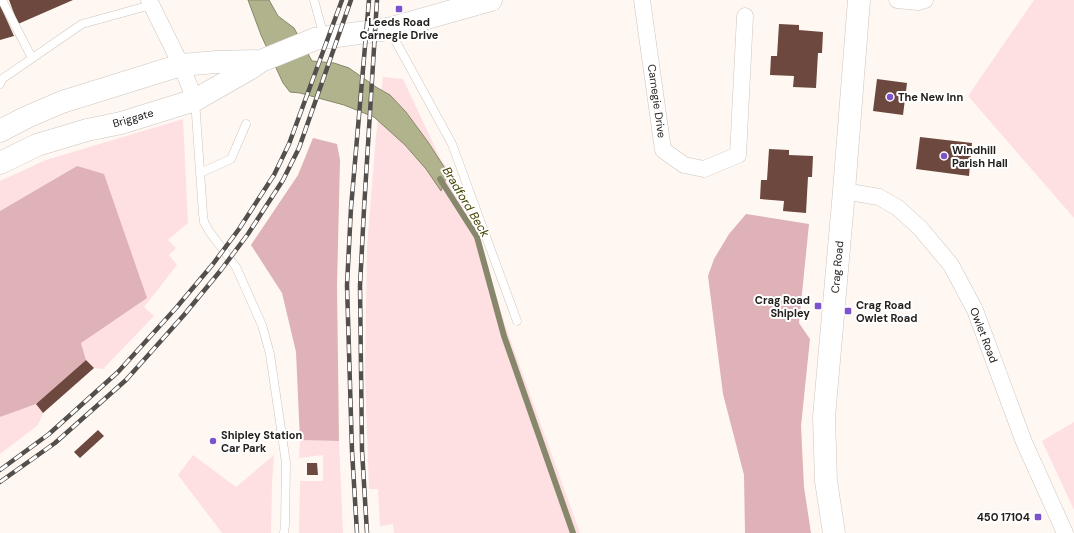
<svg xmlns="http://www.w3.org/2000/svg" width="1074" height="533" viewBox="0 0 1074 533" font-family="'DM Sans',sans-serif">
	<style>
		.green { fill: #fedfe2 }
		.forest { fill: #deb2b7 }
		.water { fill: #b1b38d; stroke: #87876c }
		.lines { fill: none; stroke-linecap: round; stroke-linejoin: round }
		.stream { stroke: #87876c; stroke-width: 6 }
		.building { fill: #6c483f }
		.lane-casing { stroke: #cdc5be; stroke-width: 9 }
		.street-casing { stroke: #cdc5be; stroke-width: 17 }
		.secondary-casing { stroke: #cdc5be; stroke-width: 23 }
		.primary-casing { stroke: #cdc5be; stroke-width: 23 }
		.lane { stroke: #fff; stroke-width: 8 }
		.street { stroke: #fff; stroke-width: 16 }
		.secondary { stroke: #fff; stroke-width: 22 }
		.primary { stroke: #fff; stroke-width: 22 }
		.rail-casing { stroke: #534f4c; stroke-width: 4.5 }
		.rail { stroke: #fff; stroke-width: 3; stroke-dasharray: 9; stroke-linecap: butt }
		.poi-dot { fill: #7d53cc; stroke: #fff; stroke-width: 1.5 }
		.labels { text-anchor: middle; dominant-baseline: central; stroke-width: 4; stroke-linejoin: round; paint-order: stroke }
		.poi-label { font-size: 11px; font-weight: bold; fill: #24211f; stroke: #fff; text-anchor: start }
		.street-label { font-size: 11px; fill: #24211f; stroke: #fff }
		.water-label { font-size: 12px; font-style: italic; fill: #440; stroke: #fff }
	</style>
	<rect width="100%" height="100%" fill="#fff8f2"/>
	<path class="green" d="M 1034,0 L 1074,0 L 1074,218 L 968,96 Z
		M 383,77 L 403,79 L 440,158 L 456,181 L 473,221 L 504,322 L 580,533 L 394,533 L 393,524 L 380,526 L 378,489 L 369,489 L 365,376 L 367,246 L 376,136 Z
		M 183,119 L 188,223 L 168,240 L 176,248 L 169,255 L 177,265 L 144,307 L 154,316 L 103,369 L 94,368 L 86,360 L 81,343 L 77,166 L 0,211 L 0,181 L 46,160 Z
		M 36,404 L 43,413 L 38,425 L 0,454 L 0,417 Z
		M 1074,422 L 1074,510 L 1042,441 Z
		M 300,440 L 339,441 L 343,533 L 299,533 L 300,481 L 323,481 L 323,455 L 299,458 Z
		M 193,455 L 236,487 L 274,455 L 272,483 L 271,533 L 222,533 L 178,475 Z"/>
	<path class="forest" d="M 313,138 L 337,144 L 340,160 L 337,286 L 339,441 L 300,440 L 296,352 L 282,293 L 251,245 L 298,175 Z
		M 77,166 L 104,174 L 147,298 L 81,343 L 86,360 L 36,404 L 0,417 L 0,211 Z
		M 746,214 L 809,224 L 799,323 L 810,339 L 801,426 L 804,487 L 811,533 L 745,533 L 744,475 L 723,394 L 708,276 L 714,259 L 729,234 Z"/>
	<path class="water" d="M 248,0 L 269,0 L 278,16 L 294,28 L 312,61 L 334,63 L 349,68 L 376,87 L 390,95 L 406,112 L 428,142 L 448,173 L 441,191 L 426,169 L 405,145 L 374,117 L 344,105 L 300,93 L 290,92 L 283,83 L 261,35 Z"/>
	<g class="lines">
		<path class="stream" d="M 440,179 L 477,237 L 504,336 L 573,533"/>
	</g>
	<path class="building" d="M 9,0 L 73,0 L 18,24 Z
		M 0,5 L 14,36 L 0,40 Z
		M 779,24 L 799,25 L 799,30 L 823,32 L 822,53 L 818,53 L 816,88 L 793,87 L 794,76 L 770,75 L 771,56 L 777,56 Z
		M 877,79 L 907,83 L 903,115 L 873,111 Z
		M 920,137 L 972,143 L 969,176 L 916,169 Z
		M 769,149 L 789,150 L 789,155 L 813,156 L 812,177 L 808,177 L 806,213 L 783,211 L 784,201 L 760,199 L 761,180 L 767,180 Z
		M 86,360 L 94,368 L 43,413 L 36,404 Z
		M 98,430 L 104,436 L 80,458 L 74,452 Z
		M 307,463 L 317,463 L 318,475 L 307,475 Z"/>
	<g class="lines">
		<g class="lane-casing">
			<path id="lane" d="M 2,0 L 32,58
				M 314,0 L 324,37
				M 389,29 L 452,144 L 517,321
				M 0,84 L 2,79 L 82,24 L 151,5
				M 195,100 L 203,214 L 204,222 L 209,231 L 236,267 L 262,325 L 270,354 L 286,463 L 285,525 L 284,533
				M 200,173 L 231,159 L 246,124"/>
		</g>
		<g class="street-casing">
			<path id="street" d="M 149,0 L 181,65 L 195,100
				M 642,0 L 663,150 L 684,165 L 704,169 L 738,155 L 745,16
				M 897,0 L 918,2 L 925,0
				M 844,191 L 879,197 L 898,208 L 920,228 L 951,265 L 975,310 L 1024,442 L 1065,533"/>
		</g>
		<g class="secondary-casing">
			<path id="secondary" d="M 834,533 L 826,481 L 824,417 L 844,191 L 859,0"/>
		</g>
		<g class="primary-casing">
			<path id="primary" d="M 0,131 L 27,117 L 62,102 L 181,65 L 216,62 L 260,61
				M 0,163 L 37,145 L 87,130 L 121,123 L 195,100 L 251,68 L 261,61 L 315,39 L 388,29 L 491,0"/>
		</g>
		<use href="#lane" class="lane"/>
		<use href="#street" class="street"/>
		<use href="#secondary" class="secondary"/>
		<use href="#primary" class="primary"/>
		<g class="rail-casing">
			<path id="rail" d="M 0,470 L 49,434 L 118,372 L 176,308 L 213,264 L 239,229 L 274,175 L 289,144 L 342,0
				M 0,482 L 55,443 L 126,380 L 184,315 L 221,270 L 248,234 L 283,180 L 299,148 L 351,0
				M 357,533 L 352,451 L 347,285 L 351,208 L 369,0
				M 367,533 L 362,450 L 360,286 L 364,209 L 377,0"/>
		</g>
		<use href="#rail" class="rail"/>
	</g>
	<g class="poi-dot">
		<rect x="395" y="5" width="8" height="8" rx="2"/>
		<circle cx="890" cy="97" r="4"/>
		<circle cx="944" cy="156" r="4"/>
		<rect x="814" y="302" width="8" height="8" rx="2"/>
		<rect x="844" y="307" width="8" height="8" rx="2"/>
		<circle cx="213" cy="441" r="4"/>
		<rect x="1034" y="513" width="8" height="8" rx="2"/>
	</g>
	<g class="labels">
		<g class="poi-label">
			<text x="399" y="22" text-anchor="middle">Leeds Road<tspan x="399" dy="13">Carnegie Drive</tspan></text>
			<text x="898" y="97">The New Inn</text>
			<text x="952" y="150">Windhill<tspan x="952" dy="13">Parish Hall</tspan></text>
			<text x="810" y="300" text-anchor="end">Crag Road<tspan x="810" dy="13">Shipley</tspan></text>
			<text x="856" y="305">Crag Road<tspan x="856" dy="13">Owlet Road</tspan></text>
			<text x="221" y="435">Shipley Station<tspan x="221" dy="13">Car Park</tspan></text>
			<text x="1030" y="517" text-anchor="end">450 17104</text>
		</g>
		<g class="street-label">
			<text transform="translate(657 101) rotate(82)">Carnegie Drive</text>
			<text transform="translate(133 118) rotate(-16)">Briggate</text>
			<text transform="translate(837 267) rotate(-85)">Crag Road</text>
			<text transform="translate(984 335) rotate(69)">Owlet Road</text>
		</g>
		<g class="water-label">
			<text transform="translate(466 202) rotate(59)">Bradford Beck</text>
		</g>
	</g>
</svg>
